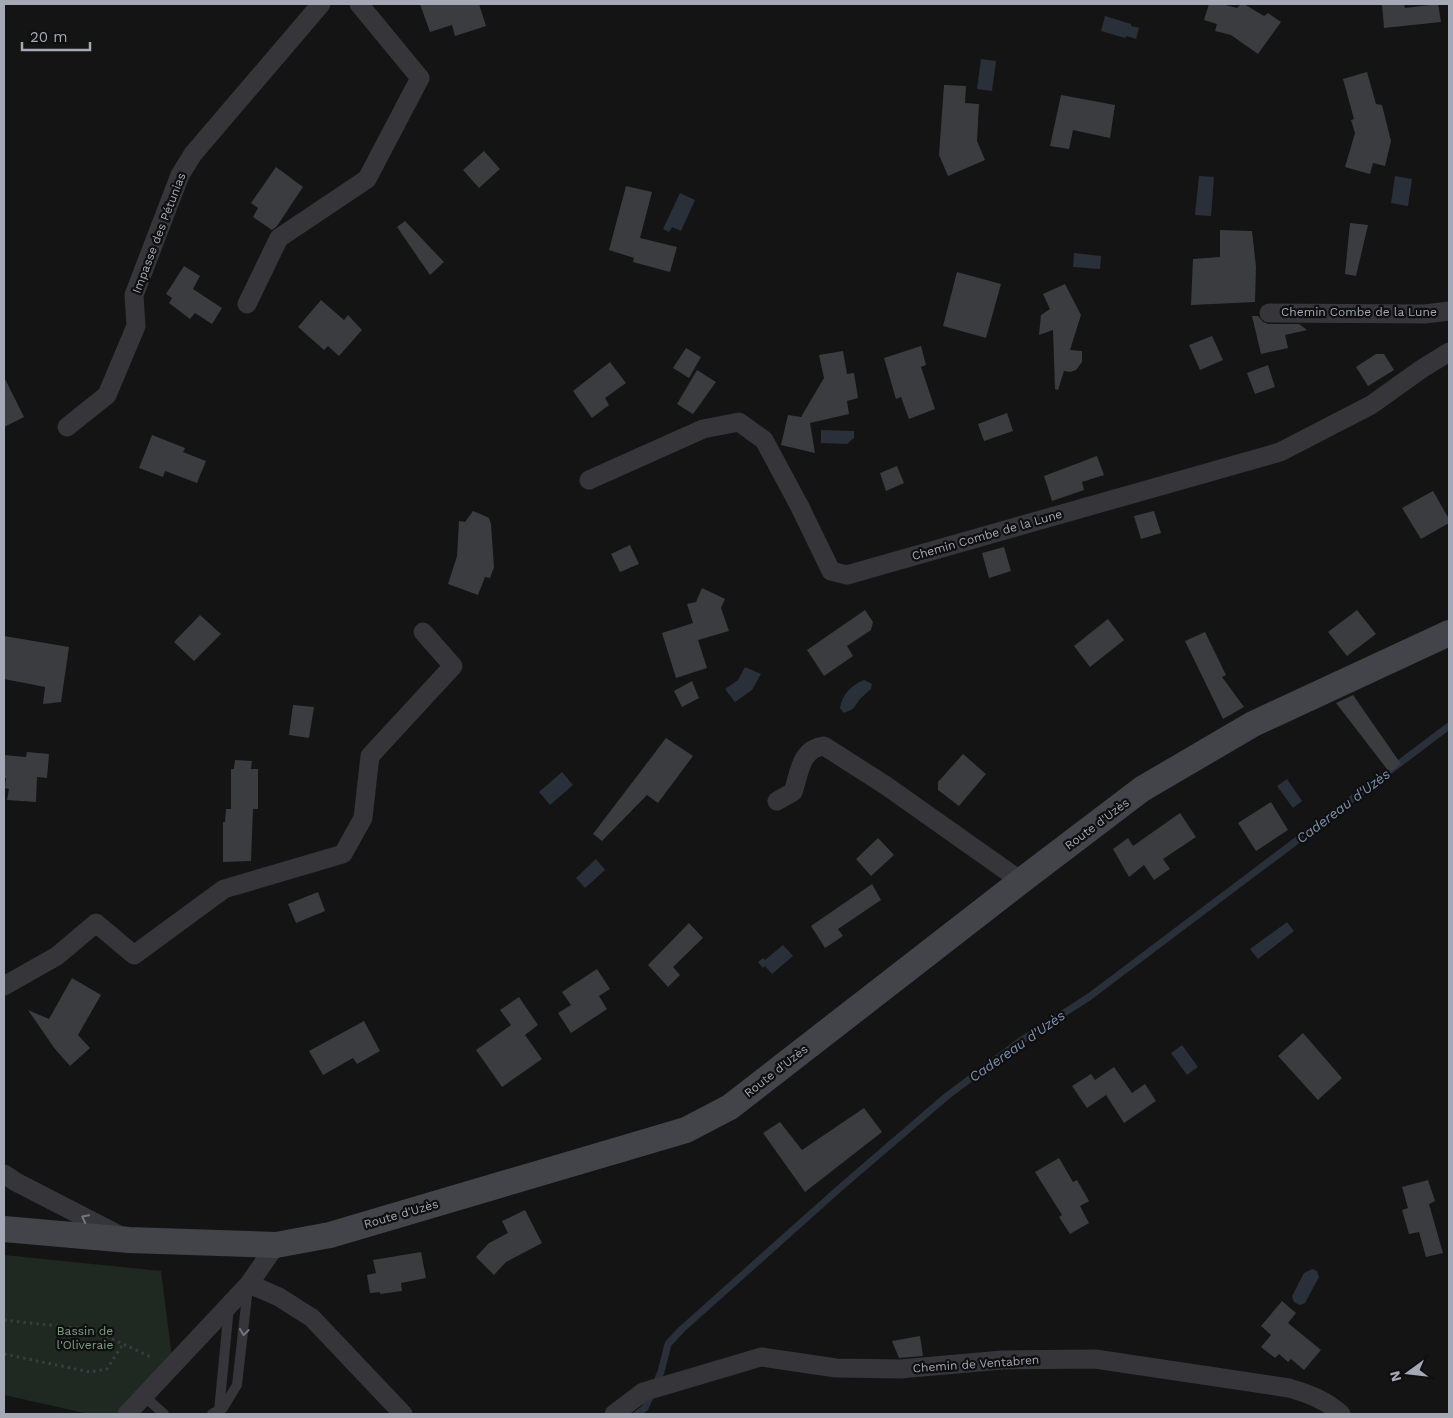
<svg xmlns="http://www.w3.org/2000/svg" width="1453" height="1418" viewBox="0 0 1453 1418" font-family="'Work Sans',sans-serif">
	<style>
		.green { fill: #202822 }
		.water { fill: #2a3039 }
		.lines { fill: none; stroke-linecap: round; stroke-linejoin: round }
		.stream { stroke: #2a3039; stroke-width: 7 }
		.building { fill: #3b3c3f }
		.path { stroke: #3b3b41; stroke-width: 3; stroke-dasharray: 2.5 4; stroke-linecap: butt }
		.lane { stroke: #35353a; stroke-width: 10 }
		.street { stroke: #35353a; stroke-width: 19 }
		.secondary { stroke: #43434a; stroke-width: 26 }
		.oneway { stroke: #73747e }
		.labels { text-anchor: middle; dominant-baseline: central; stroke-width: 4.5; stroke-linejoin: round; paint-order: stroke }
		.street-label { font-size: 12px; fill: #a5a8b5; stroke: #0f0f10 }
		.park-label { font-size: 12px; fill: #7da084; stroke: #0f0f10 }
		.water-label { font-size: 14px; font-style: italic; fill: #7d90b0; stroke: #0f0f10 }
	</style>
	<rect width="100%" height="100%" fill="#141415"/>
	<path class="green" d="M 4,1255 L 161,1271 L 172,1357 L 117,1414 L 89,1414 L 4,1395 Z"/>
	<path class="water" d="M 1105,16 L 1131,24 L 1131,26 L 1139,28 L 1136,39 L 1127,36 L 1125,38 L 1101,31 Z
		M 981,59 L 996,61 L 992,91 L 977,89 Z
		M 1199,176 L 1214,177 L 1211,216 L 1195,215 Z
		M 1395,176 L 1412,179 L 1408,206 L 1391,203 Z
		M 680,193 L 695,200 L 681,231 L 672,227 L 669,232 L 663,229 Z
		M 1074,253 L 1101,256 L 1100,269 L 1073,267 Z
		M 821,430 L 854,431 L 854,438 L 847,444 L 821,443 Z
		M 745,667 L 761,674 L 752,690 L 735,702 L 725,689 L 738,680 Z
		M 864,680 L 872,684 L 871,689 L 860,699 L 853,709 L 844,713 L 840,708 C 842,695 851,685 864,680 Z
		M 562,772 L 573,785 L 550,805 L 539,792 Z
		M 1287,779 L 1302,801 L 1293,808 L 1277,786 Z
		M 596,859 L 605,870 L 585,888 L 576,878 Z
		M 1287,922 L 1294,931 L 1258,959 L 1250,949 Z
		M 783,945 L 793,956 L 772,974 L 765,966 L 763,968 L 758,962 L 763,958 L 765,960 Z
		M 1182,1045 L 1198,1067 L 1187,1075 L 1171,1053 Z
		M 1312,1269 L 1317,1271 L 1319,1277 L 1305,1303 L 1300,1305 L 1294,1302 L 1292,1296 L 1304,1273 Z"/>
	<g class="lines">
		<path class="stream" d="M 637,1414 L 645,1408 L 661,1372 L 668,1344 L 682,1329 L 841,1187 L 947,1096 L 1019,1042 L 1089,997 L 1449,726"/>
	</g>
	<path class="building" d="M 420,4 L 479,4 L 486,26 L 455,36 L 452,25 L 430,32 Z
		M 1209,4 L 1221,4 L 1237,8 L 1241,4 L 1244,4 L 1264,16 L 1268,13 L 1281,22 L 1258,54 L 1231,35 L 1215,31 L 1217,24 L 1204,20 Z
		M 1382,4 L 1404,4 L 1405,8 L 1438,4 L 1441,22 L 1384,28 Z
		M 1367,72 L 1376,104 L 1382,105 L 1391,141 L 1385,166 L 1373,163 L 1370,174 L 1345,167 L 1355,133 L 1351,120 L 1354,119 L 1343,79 Z
		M 944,85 L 966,86 L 965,103 L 979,104 L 977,141 L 985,160 L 948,176 L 939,155 Z
		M 1061,95 L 1115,105 L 1110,138 L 1073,130 L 1069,149 L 1050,146 Z
		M 484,151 L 500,169 L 479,188 L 463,170 Z
		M 276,167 L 303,187 L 277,226 L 272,230 L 253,217 L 258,208 L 251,203 Z
		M 626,186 L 652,192 L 640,238 L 677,247 L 670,272 L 633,262 L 634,258 L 609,250 Z
		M 405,221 L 444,262 L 430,275 L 397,227 Z
		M 1350,223 L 1368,225 L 1356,276 L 1345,274 Z
		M 1220,230 L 1252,231 L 1256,267 L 1255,302 L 1191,305 L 1193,259 L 1220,257 Z
		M 184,266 L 200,276 L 193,289 L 222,308 L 212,324 L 195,313 L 190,319 L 169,303 L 172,298 L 166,294 Z
		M 957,272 L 1001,284 L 986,338 L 943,326 Z
		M 1065,284 L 1081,315 L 1070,350 L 1082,351 L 1082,362 L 1076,370 L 1070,372 L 1064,371 L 1058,390 L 1055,389 L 1053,330 L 1039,335 L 1041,315 L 1050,309 L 1043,294 Z
		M 321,300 L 344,320 L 348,315 L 362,330 L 339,356 L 328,346 L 324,350 L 298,327 Z
		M 1252,316 L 1258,316 L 1263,322 L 1268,324 L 1299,324 L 1307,330 L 1285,335 L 1288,348 L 1261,354 Z
		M 1212,336 L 1223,360 L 1200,370 L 1189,345 Z
		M 921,346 L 926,365 L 921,367 L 935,409 L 909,419 L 901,397 L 896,399 L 884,358 Z
		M 686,348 L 701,357 L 689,378 L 673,368 Z
		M 843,351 L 847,374 L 854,373 L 858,398 L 847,401 L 849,414 L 810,423 L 815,453 L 781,445 L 788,415 L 801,417 L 824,378 L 819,355 Z
		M 1376,354 L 1384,354 L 1394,370 L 1368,386 L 1356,367 Z
		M 610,362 L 626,383 L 605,398 L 609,405 L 592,418 L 573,391 Z
		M 1268,365 L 1275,387 L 1255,394 L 1247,373 Z
		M 697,370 L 716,382 L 693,414 L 677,404 Z
		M 4,377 L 24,417 L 4,427 Z
		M 1007,413 L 1013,431 L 984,441 L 978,424 Z
		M 152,435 L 185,448 L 183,452 L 206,461 L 197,483 L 165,471 L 163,477 L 139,468 Z
		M 1097,456 L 1104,475 L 1082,482 L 1084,490 L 1052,501 L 1044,476 Z
		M 897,466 L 904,483 L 886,491 L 880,473 Z
		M 1433,491 L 1449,519 L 1449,523 L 1421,539 L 1402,508 Z
		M 473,511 L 485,516 L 489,518 L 491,524 L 494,567 L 490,578 L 485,577 L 478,595 L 448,584 L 457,556 L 459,521 L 465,522 Z
		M 1154,511 L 1161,533 L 1141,539 L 1134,516 Z
		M 630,545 L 639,564 L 620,572 L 611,554 Z
		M 1004,547 L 1011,571 L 989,578 L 982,553 Z
		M 702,588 L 725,599 L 721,608 L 729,631 L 698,640 L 707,668 L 676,678 L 662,633 L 693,623 L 687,604 L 696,602 Z
		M 865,610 L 873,622 L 871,630 L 847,646 L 853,656 L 824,676 L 807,650 Z
		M 1357,610 L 1376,634 L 1347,656 L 1328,632 Z
		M 200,615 L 221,634 L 194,661 L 174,642 Z
		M 1108,619 L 1124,640 L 1090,667 L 1074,646 Z
		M 1205,632 L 1226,675 L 1222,677 L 1244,707 L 1223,719 L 1185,641 Z
		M 4,636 L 69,647 L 61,702 L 43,704 L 45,687 L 4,679 Z
		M 692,681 L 699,698 L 682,707 L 674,691 Z
		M 1353,695 L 1401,764 L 1390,773 L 1336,703 Z
		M 293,705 L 314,707 L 309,738 L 289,735 Z
		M 666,738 L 693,756 L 658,803 L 647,795 L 602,841 L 593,834 Z
		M 27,752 L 49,754 L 47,778 L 37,777 L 36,802 L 7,800 L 9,789 L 5,788 L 6,778 L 4,778 L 4,755 L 26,757 Z
		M 963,754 L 986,774 L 959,806 L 938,790 L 938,782 Z
		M 235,760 L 252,761 L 251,769 L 258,769 L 258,809 L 253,809 L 251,861 L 223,862 L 223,822 L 225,822 L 226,809 L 231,809 L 231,769 L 234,769 Z
		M 1271,802 L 1288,830 L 1256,851 L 1238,823 Z
		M 1180,813 L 1196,837 L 1163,859 L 1170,869 L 1154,880 L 1144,865 L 1129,877 L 1113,849 L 1128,838 L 1133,846 Z
		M 878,838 L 894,855 L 871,876 L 856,859 Z
		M 872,884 L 881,900 L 838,929 L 843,936 L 825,948 L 811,926 Z
		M 318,892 L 325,911 L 296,923 L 288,904 Z
		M 689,923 L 703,938 L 673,967 L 680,975 L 668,987 L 648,965 Z
		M 597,969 L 610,989 L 599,996 L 607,1009 L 571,1033 L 558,1013 L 571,1005 L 562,992 Z
		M 72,978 L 101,995 L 78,1035 L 90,1048 L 70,1066 L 55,1049 L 28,1010 L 49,1019 Z
		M 519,997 L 538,1025 L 525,1035 L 542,1059 L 502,1087 L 476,1050 L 511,1025 L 500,1010 Z
		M 364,1021 L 380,1051 L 357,1064 L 353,1058 L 323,1075 L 309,1051 Z
		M 1303,1033 L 1342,1078 L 1318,1100 L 1278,1056 Z
		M 1114,1067 L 1132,1093 L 1145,1084 L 1156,1101 L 1124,1123 L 1106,1095 L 1087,1108 L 1072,1086 L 1091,1074 L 1095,1080 Z
		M 864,1108 L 882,1132 L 805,1192 L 763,1133 L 780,1122 L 802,1150 Z
		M 1059,1158 L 1073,1182 L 1077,1180 L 1089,1201 L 1080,1206 L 1089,1223 L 1070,1234 L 1059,1217 L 1062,1215 L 1035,1172 Z
		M 1428,1180 L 1435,1201 L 1429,1204 L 1443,1253 L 1426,1257 L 1419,1232 L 1409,1234 L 1402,1210 L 1408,1208 L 1402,1187 Z
		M 525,1210 L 542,1243 L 506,1262 L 494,1275 L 476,1257 L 489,1243 L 508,1233 L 502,1221 Z
		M 421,1252 L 426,1278 L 401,1283 L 402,1291 L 380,1294 L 380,1292 L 370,1293 L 367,1275 L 376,1273 L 373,1260 Z
		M 1282,1301 L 1296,1313 L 1288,1323 L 1321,1350 L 1304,1370 L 1291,1359 L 1288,1362 L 1279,1354 L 1275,1358 L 1261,1347 L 1271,1335 L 1261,1326 Z
		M 920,1336 L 923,1356 L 899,1358 L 892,1341 Z"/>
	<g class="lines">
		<path class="path" d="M 4,1320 L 93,1330 L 153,1358
			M 4,1354 L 90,1372 L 107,1369 L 123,1344"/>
		<path class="lane" d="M 144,1396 L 164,1414
			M 219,1411 L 229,1307
			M 212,1414 L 223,1408 L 237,1385 L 248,1287"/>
		<path class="street" d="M 247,304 L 279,238 L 367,179 L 420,78 L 359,4
			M 1269,313 L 1425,314 L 1449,311
			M 67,427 L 107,395 L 136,326 L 134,295 L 180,175 L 193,154 L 321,4
			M 589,480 L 703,429 L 739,422 L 764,440 L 800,507 L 831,571 L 847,575 L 1280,452 L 1371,405 L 1423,368 L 1449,352
			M 777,801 L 793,792 C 800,772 800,749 824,746 L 885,785 L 1021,881
			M 4,986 L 57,956 L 96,923 L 134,955 L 224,889 L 343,854 L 363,818 L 370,756 L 453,666 L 423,632
			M 4,1174 L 16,1182 L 121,1236
			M 249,1284 L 279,1297 L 312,1318 L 403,1414
			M 127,1414 L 249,1284 L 276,1245
			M 614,1414 L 643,1392 L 761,1357 L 836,1368 L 900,1369 L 1002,1360 L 1095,1359 L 1289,1388 C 1309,1394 1326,1400 1341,1414"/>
		<path class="secondary" d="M 4,1229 L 129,1240 L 276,1245 L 330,1235 L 686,1130 L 730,1107 L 1021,881 L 1142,789 L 1253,724 L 1449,633"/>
	</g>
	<defs><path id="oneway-chevron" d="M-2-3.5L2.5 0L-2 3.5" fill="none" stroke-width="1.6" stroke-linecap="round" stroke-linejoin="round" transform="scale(1.25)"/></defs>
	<g class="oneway">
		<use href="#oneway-chevron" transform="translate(85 1218) rotate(-153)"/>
		<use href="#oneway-chevron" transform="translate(244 1332) rotate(97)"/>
	</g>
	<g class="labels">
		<g class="street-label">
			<text transform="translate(159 233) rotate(-69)">Impasse des Pétunias</text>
			<text x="1359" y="312">Chemin Combe de la Lune</text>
			<text transform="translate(987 535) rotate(-16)">Chemin Combe de la Lune</text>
			<text transform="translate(1097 824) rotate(-37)">Route d'Uzès</text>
			<text transform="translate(776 1071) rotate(-38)">Route d'Uzès</text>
			<text transform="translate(401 1214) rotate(-16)">Route d'Uzès</text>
			<text transform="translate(976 1364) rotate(-4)">Chemin de Ventabren</text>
		</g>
		<g class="park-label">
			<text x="85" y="1331">Bassin de<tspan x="85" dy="14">l'Oliveraie</tspan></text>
		</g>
		<g class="water-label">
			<text transform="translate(1343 806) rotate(-37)">Cadereau d'Uzès</text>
			<text transform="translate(1017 1046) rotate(-35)">Cadereau d'Uzès</text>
		</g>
	</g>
	<rect width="1453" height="1418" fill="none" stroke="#a5a8b5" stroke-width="10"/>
	<g transform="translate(1408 1373) rotate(255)" stroke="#0f0f10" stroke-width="4" paint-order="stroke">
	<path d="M0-4L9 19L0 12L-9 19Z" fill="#a5a8b5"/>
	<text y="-8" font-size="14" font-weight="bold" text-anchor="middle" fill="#a5a8b5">N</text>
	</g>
	<path d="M22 42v8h68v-8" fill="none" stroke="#a5a8b5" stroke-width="2.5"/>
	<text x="30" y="42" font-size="15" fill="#a5a8b5" stroke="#0f0f10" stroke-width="4" paint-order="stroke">20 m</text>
</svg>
